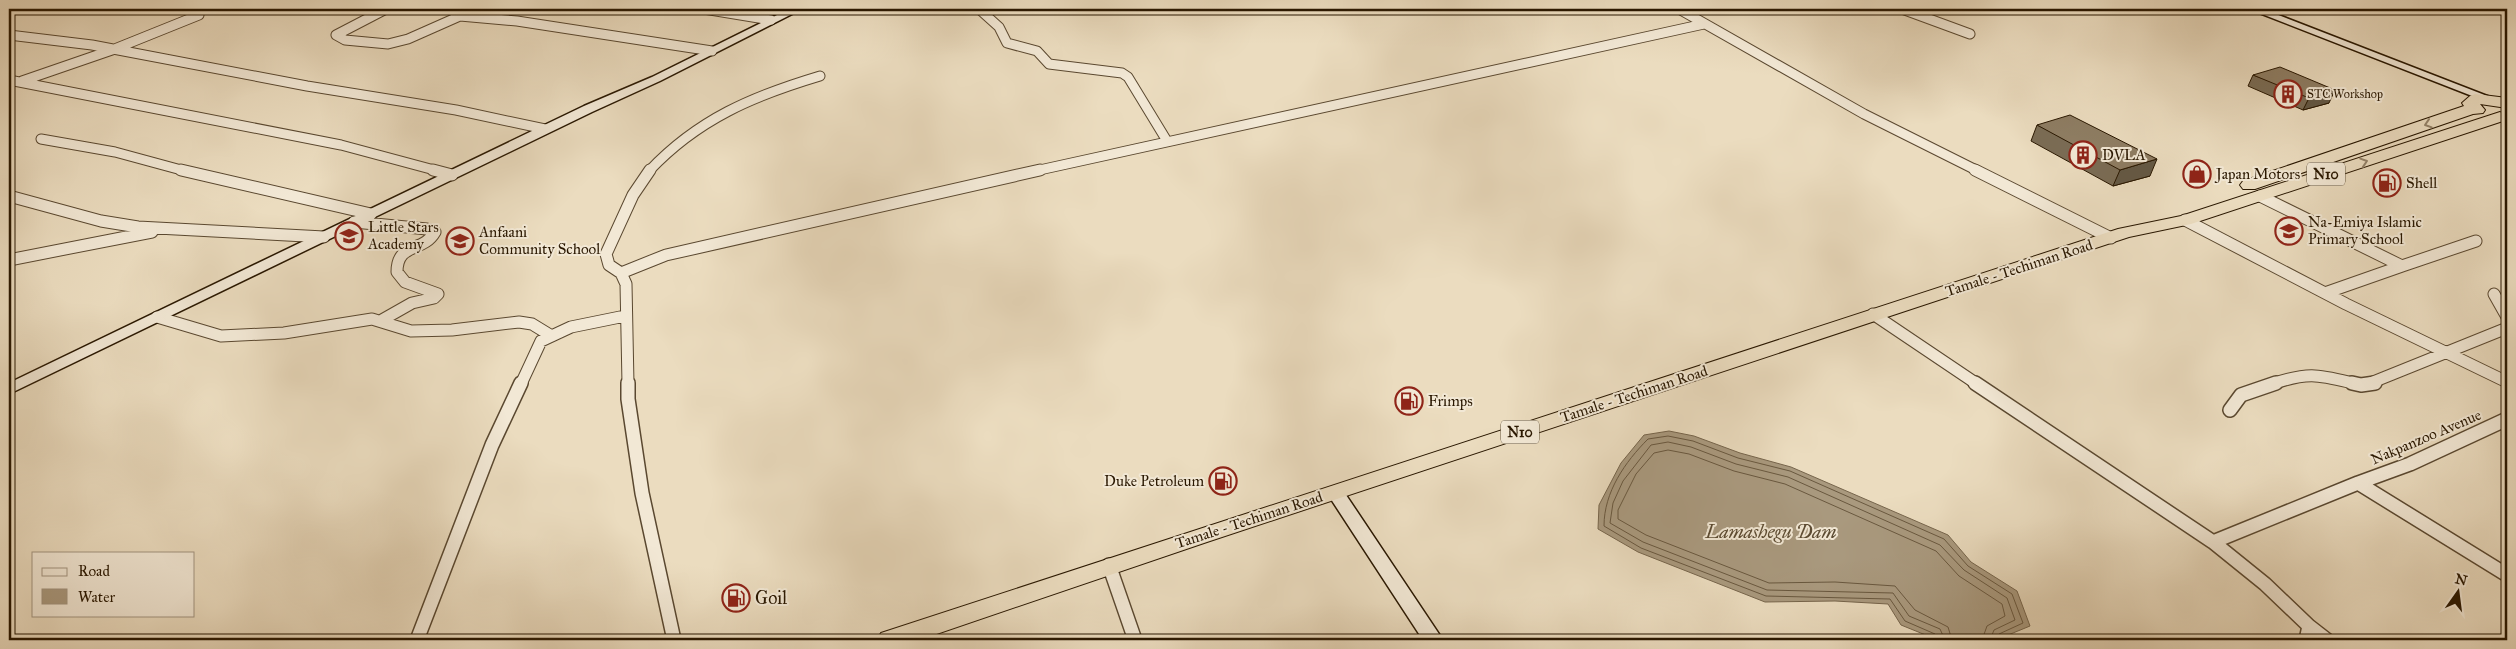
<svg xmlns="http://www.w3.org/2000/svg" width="2516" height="649" viewBox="0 0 2516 649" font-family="'IM FELL Great Primer',serif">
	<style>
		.water { fill: #a9997e; stroke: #76654c }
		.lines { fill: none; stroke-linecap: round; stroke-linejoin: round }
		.shore { stroke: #69583f; stroke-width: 1 }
		.street-far2-casing { stroke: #5a4830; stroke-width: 11 }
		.street-far1-casing { stroke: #5a4830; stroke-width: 13 }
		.street-casing { stroke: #5a4830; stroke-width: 16 }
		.secondary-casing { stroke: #291700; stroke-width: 3 }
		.highway-casing { stroke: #291700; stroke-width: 2 }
		.street-far2 { stroke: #f2e8d5; stroke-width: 9 }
		.street-far1 { stroke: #f2e8d5; stroke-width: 11 }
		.street { stroke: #f2e8d5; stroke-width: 13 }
		.secondary { fill: #f2e8d5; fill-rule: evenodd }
		.highway { fill: #ebdcbf; fill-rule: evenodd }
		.wall { fill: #7a6c55; stroke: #291700 }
		.shaded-wall { fill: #635845; stroke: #291700 }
		.building { fill: #8e7d63; stroke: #291700 }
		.oneway { stroke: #948369 }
		.labels { text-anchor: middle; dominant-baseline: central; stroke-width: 4; stroke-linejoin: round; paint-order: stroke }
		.far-poi-label { font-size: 12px; fill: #291700; stroke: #f2e8d5; text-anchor: start }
		.shield { fill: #f2e8d5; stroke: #655640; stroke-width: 1 }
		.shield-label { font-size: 14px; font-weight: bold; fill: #291700 }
		.poi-label { font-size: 15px; fill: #291700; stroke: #f2e8d5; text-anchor: start }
		.street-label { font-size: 15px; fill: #291700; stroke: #f2e8d5 }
		.near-poi-label { font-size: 18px; fill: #291700; stroke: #f2e8d5; text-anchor: start }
		.near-water-label { font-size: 19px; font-style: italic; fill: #5c4b32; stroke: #f2e8d5 }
	</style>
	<rect width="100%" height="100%" fill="#ebdcbf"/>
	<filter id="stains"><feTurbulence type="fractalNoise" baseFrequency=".004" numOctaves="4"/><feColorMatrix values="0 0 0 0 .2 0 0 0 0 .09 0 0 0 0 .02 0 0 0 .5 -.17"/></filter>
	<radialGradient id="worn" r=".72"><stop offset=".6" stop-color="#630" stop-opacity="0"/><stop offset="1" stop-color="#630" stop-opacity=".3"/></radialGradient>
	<path class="water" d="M 1669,431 L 1694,436 L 1740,453 L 1791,467 L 1948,535 L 1971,562 L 2017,591 L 2030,626 L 1996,640 L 1938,640 L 1901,625 L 1888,604 L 1835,601 L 1765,602 L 1638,552 L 1598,529 L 1599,505 L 1621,463 L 1644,435 Z"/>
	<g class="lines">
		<path class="shore" d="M 1938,640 L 1935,634 L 1905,621 L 1890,599 L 1766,596 L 1641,548 L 1604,526 C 1604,492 1625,462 1648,439 L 1668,436 L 1693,441 L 1738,458 L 1790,471 L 1944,539 L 1968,566 L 2012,594 L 2023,623 L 1999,634 L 1996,640
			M 1945,640 L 1940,629 L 1909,616 L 1893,593 L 1767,590 L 1643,542 L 1610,523 L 1613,503 L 1623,481 L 1651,445 L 1668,442 L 1691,447 L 1736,464 L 1788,477 L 1940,545 L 1964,570 L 2007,598 L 2015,620 L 1994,630 L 1990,640
			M 1952,640 L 1948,627 L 1915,610 L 1895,586 L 1835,582 L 1769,583 L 1646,535 L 1618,519 L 1618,510 L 1636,474 L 1654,453 L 1668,450 L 1689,454 L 1734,471 L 1785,484 L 1936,551 L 1959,576 L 2002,604 L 2005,616 L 1987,626 L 1982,640"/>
		<g class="street-far2-casing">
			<path id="street-far2" d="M 704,9 L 771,20
				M 979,9 L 999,27 L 1007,43 L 1037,51 L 1049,64 L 1122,73 L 1128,77 L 1167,141
				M 1679,9 L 1864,114 L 1978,171
				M 1902,9 L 1970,34
				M 9,35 L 92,45 L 307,86 L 456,110 L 545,129
				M 336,35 L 345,40 L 388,44 L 408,39 L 460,16 L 517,21 L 712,51
				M 336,35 L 386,9
				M 9,80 L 341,145 L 438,171
				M 22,81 L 112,50 L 199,15 L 186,9
				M 41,139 L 115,152 L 185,171
				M 649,171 C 698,119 753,96 820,76
				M 1035,171 L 1704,24"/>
		</g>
		<g class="street-far1-casing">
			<path id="street-far1" d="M 181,170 L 371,214
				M 433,170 L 452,175
				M 1975,170 L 2111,238
				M 9,196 L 101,221 L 138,227 L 324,237
				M 2260,196 L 2402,266 L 2325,293
				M 2185,220 L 2346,304 L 2507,382
				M 354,222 L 427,229 L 435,232 C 423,253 397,242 397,272 L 405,282 L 438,294 L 434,298 L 412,303 L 382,320
				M 9,260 L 152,232
				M 2402,266 L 2476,241
				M 621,273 L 609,265 L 606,254 L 633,195 L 650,170
				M 2494,294 L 2507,317
				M 1873,314 L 1977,384
				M 157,317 L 221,336 L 284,333 L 372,319 L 411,331 L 452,330 L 519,322 L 532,324 L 550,335
				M 521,384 L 541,341 L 571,327 L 625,316
				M 628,384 L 626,284 L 621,273 L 666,255 L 1040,170
				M 2272,384 C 2310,371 2319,375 2357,384
				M 2368,384 L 2507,328"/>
		</g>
		<g class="street-casing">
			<path id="street" d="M 628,383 L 628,399 L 642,493 L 674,640
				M 1975,383 L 2213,542 L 2265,584 L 2309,626 L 2306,640
				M 2352,383 L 2361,385 L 2375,383
				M 2230,410 L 2241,395 L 2276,383
				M 2358,483 L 2410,464 L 2507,419
				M 2213,542 L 2358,483 L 2507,575
				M 1109,565 L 1135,640
				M 2309,626 L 2327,640
				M 417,640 L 492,445 L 521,383"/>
		</g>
		<g class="secondary-casing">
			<path id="secondary" d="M 789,9 L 802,9 L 660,81 L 592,112 L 9,394 L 9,383 L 584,106 L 652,77 Z
				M 2249,9 L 2263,9 L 2495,99 L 2489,102 L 2485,101 Z
				M 1336,487 L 1342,489 L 1443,640 L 1423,640 L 1327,493 L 1330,489 Z"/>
		</g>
		<g class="highway-casing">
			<path id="highway" d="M 2475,94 L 2507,98 L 2507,108 L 2480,104 L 2485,110 L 2483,113 L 2473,114 L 2255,189 L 2243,189 L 2240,185 L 2243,181 L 2464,106 L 2462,103 L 2470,96 Z
				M 2500,112 L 2507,116 L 2506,120 L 2191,224 L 2129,237 L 1207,542 L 919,640 L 877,640 L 881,633 L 2118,229 L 2181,216 Z"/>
		</g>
		<use href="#street-far2" class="street-far2"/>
		<use href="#street-far1" class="street-far1"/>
		<use href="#street" class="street"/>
		<use href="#secondary" class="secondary"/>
		<use href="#highway" class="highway"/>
	</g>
	<path class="wall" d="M 2253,75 L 2329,103 L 2303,110 L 2248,86 Z
		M 2037,125 L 2150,176 L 2113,186 L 2031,141 Z"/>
	<path class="shaded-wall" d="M 2335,90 L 2329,103 L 2303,110 L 2309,98 Z
		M 2157,159 L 2150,176 L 2113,186 L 2120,170 Z"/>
	<path class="building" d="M 2280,67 L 2335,90 L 2309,98 L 2253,75 Z
		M 2070,115 L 2157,159 L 2120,170 L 2037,125 Z"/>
	<defs><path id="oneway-chevron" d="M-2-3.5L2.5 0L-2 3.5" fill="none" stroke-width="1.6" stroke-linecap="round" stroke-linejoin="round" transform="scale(1.25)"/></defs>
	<g class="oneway">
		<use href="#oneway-chevron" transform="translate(2428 124) rotate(162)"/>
		<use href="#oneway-chevron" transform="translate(2364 162) rotate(-18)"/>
	</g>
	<defs>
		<g id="building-ring" transform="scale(1.4375)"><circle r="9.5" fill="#f2e8d5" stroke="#8f2418" stroke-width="1.5"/><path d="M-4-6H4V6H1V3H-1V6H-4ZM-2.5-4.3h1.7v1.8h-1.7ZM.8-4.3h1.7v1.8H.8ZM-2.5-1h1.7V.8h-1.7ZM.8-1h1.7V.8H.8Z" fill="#8f2418"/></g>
		<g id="shop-ring" transform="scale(1.4375)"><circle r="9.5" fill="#f2e8d5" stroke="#8f2418" stroke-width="1.5"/><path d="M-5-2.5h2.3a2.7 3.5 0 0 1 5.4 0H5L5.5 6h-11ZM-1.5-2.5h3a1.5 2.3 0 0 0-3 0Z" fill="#8f2418"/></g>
		<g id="fuel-ring" transform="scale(1.4375)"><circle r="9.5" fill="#f2e8d5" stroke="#8f2418" stroke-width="1.5"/><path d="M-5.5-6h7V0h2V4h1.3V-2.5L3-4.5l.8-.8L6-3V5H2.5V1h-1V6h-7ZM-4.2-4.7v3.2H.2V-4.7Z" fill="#8f2418"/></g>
		<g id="school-ring" transform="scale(1.4375)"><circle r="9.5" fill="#f2e8d5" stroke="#8f2418" stroke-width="1.5"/><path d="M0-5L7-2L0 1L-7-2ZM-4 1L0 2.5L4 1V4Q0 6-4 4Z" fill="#8f2418"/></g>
	</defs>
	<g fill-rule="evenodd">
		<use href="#building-ring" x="2288" y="94"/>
		<use href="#building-ring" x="2083" y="155"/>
		<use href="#shop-ring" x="2197" y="174"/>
		<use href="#fuel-ring" x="2387" y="183"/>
		<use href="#school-ring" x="2289" y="231"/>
		<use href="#school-ring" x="349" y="236"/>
		<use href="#school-ring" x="460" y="241"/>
		<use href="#fuel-ring" x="1409" y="401"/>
		<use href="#fuel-ring" x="1223" y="481"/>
		<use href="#fuel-ring" x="736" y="598"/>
	</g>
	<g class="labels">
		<g class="far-poi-label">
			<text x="2307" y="94">STC Workshop</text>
		</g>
		<g class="shield">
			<rect x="2307" y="162.5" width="38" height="23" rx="4"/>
			<rect x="1501" y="420.5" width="38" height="23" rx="4"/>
		</g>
		<g class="shield-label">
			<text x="2326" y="174">N10</text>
			<text x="1520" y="432">N10</text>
		</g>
		<g class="poi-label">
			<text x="2102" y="155">DVLA</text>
			<text x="2216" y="174">Japan Motors</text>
			<text x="2406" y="183">Shell</text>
			<text x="2308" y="222">Na-Emiya Islamic<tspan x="2308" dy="17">Primary School</tspan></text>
			<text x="368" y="227">Little Stars<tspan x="368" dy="17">Academy</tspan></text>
			<text x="479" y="232">Anfaani<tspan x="479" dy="17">Community School</tspan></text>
			<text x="1428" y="401">Frimps</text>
			<text x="1204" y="481" text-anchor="end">Duke Petroleum</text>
		</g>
		<g class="street-label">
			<text transform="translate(2019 268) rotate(-18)">Tamale - Techiman Road</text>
			<text transform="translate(1634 394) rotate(-18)">Tamale - Techiman Road</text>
			<text transform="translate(2426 437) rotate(-23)">Nakpanzoo Avenue</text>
			<text transform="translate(1249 520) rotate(-18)">Tamale - Techiman Road</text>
		</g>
		<g class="near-poi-label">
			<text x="755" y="598">Goil</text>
		</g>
		<g class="near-water-label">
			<text x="1771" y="531">Lamashegu Dam</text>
		</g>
	</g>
	<rect width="2516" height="649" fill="none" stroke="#ebdcbf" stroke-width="30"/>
	<rect x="10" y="10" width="2496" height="629" fill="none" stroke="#291700" stroke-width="2.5"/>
	<rect x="15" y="15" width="2486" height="619" fill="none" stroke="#291700"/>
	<rect x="32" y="552" width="162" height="65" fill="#f2e8d5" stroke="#a29480"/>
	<rect x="42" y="568" width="25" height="8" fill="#f2e8d5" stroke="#a29480"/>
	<text x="78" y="576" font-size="15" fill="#291700">Road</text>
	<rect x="42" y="589" width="25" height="15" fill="#a9997e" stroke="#a29480"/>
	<text x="78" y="602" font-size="15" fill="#291700">Water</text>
	<g transform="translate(2458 592) rotate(14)" stroke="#f2e8d5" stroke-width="4" paint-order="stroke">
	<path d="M0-4L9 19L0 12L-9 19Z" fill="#291700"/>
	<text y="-8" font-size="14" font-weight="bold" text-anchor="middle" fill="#291700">N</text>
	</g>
	<rect width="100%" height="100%" filter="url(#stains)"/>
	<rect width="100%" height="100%" fill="url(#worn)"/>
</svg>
